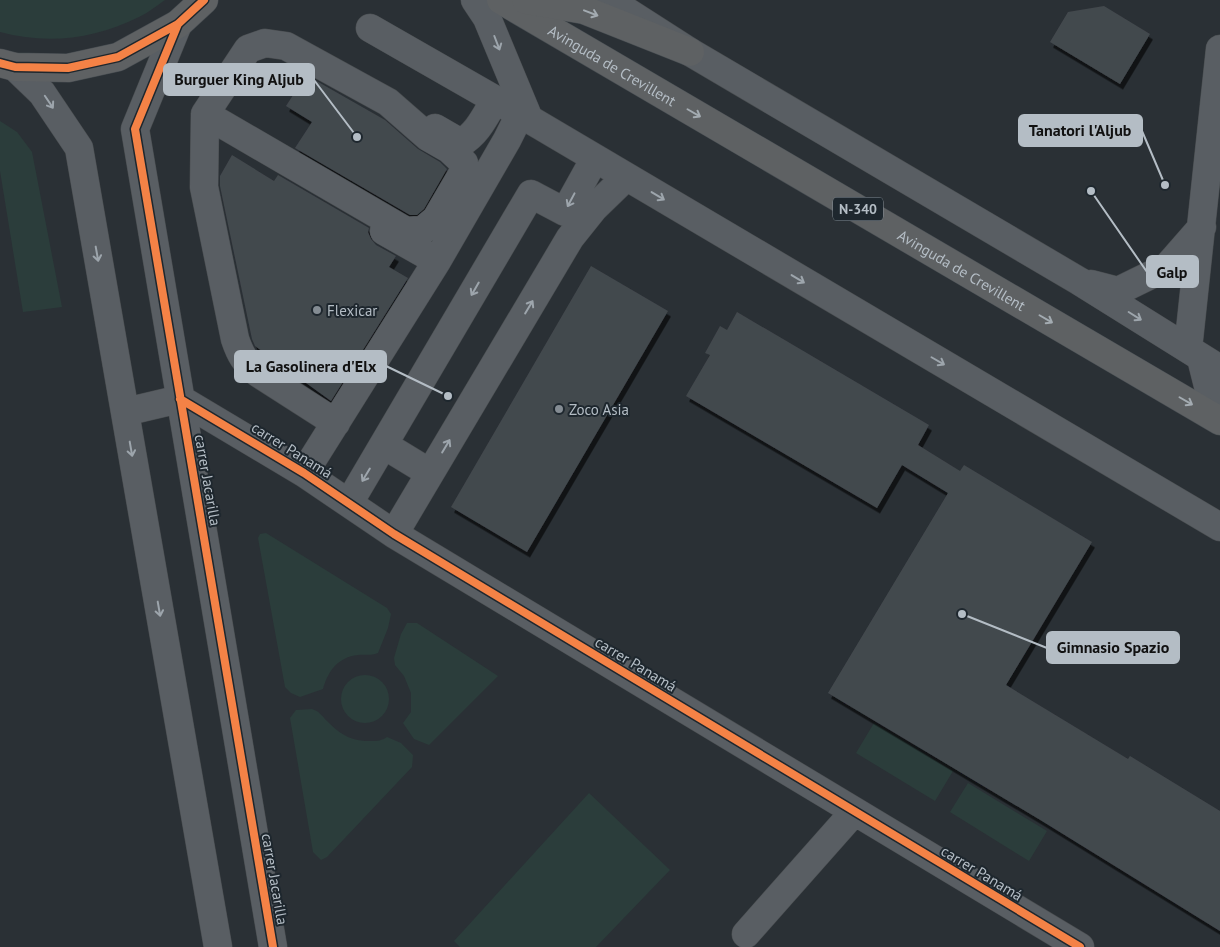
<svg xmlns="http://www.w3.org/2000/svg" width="1220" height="947" viewBox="0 0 1220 947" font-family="'PT Sans',sans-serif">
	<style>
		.green { fill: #2b3d3b }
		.building { fill: #43484d; filter: url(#shadow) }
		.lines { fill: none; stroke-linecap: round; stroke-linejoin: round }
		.minor-casing { stroke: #484c4f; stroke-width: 29 }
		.highway-casing { stroke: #464c51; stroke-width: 29 }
		.minor { stroke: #595e63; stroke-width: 28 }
		.highway { stroke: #5e6163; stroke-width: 28 }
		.cycleway-casing { stroke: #1e272e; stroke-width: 11 }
		.cycleway { stroke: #f48246; stroke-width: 8 }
		.oneway { stroke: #a3abb1 }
		.oneway2 { stroke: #9da5ac }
		.poi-dot { fill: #848c93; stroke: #1e272e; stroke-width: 2 }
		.labels { text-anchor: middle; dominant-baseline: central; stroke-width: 4; stroke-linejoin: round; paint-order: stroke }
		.shield { fill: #1e272e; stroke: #879098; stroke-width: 1 }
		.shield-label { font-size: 14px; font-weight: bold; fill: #b4bdc5 }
		.street-label { font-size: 15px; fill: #b4bdc5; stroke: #1e272e }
		.poi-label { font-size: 15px; fill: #b4bdc5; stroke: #1e272e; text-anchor: start }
		.leader { fill: none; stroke: #b4bdc5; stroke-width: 2 }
		.callout-dot { fill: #b4bdc5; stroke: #1e272e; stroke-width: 2 }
		.callout { fill: #b4bdc5; stroke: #b4bdc5; stroke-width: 2 }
		.callout-label { font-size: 16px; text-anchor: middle; font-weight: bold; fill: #111 }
	</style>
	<defs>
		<filter id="shadow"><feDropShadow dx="3" dy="5.5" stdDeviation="0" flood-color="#0009"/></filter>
	</defs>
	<rect width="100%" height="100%" fill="#2a3035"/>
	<path class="green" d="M 0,0 L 165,0 C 156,6 148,13 139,17 C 94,39 48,45 0,32 Z
		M 0,121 L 17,132 L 32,152 L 62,307 L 23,312 L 0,171 Z
		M 266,533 L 387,608 L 391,614 L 388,628 L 378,653 C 369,656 367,654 358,655 C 338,657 328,671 323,689 L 300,697 L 291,693 L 285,687 L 258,538 L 260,534 Z
		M 407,623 L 417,623 L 498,676 L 429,745 L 414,739 L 403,723 L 411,712 L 411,693 L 404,676 L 395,665 L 394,658 L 401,634 Z
		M341 699a24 24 0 1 1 48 0a24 24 0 1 1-48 0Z
		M 312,709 C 319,711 322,716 327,721 C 338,732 348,740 365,741 C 373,741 380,742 387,737 L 401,743 L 413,755 L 412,767 L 327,857 L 321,860 L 313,852 L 290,718 L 296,710 Z
		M 874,723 L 953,771 L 935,801 L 856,753 Z
		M 968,783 L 1047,831 L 1029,861 L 950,812 Z
		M 589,793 L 670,870 L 596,947 L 460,947 L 454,941 Z"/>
	<path class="building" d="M 1104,6 L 1150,34 L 1120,84 L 1050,42 L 1068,12 Z
		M 306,75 L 385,120 L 418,149 L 440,162 L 447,169 L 424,209 L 417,215 L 410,215 L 295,148 L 312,122 L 286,106 Z
		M 232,155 L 274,181 L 278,175 L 369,228 L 368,232 L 371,239 L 376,245 L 396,256 L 389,267 L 408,278 L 331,401 L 255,346 L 252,339 L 220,186 L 220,176 Z
		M 591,266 L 668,311 L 527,552 L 451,507 Z
		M 737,312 L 929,425 L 918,445 L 960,471 L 964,465 L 1092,542 L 1006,685 L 1128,759 L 1130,756 L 1220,811 L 1220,931 L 1042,821 L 828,693 L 948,493 L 902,465 L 877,508 L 686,396 L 710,355 L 705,353 L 720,326 L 727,330 Z"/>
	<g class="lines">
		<g class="minor-casing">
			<path id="minor" d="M 475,0 L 487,18 L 529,119 L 1220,527
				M 609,0 L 690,52 L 1079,281 L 1220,369
				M 178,24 L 135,129 L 273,947
				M 370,28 L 529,119
				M 15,67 L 42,93 L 79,148 L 218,947
				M 205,114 L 406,231 L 423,230 L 436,219 L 464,171 L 464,163 L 449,149 L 428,137 L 388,102 L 286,46 L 265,43 L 248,49 L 205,114 L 204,187 L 235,339 C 240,354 245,363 258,373 L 336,423
				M 435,128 L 461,143 C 478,133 485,116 495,100
				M 437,261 L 507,140 L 520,114
				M 1091,284 L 1118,291 L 1167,267 L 1202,227
				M 1188,349 L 1220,49
				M 1201,358 L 1216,418
				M 180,399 L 304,473 L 394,534 L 1080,947
				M 125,412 L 180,399
				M 384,445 L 430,473
				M 304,473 L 437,261 L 384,231
				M 349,503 L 531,194 L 565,212 L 595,158
				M 394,534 L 570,238 L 594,208 L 626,177
				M 746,934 L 854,812"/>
		</g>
		<g class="highway-casing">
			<g id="highway">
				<path id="s1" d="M 501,0 L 1220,421"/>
				<path d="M 526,0 L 584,10 L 690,52"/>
				<path d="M 0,63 L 15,67 L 68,68 L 118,57 L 178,24 L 204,0"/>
			</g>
		</g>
		<use href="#minor" class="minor"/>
		<use href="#highway" class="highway"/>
		<g class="cycleway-casing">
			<path id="cycleway" d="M 178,24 L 135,129 L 273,947
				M 0,63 L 15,67 L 68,68 L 118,57 L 178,24 L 204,0
				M 180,399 L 304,473 L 394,534 L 1080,947"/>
		</g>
		<use href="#cycleway" class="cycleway"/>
	</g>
	<defs><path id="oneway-shaft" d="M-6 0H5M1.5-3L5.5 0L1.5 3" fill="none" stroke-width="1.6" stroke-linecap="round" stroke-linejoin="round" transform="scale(1.25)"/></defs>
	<g class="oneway">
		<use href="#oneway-shaft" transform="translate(591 13) rotate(21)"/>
		<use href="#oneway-shaft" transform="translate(694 113) rotate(30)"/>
		<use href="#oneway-shaft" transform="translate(1046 319) rotate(30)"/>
		<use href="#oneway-shaft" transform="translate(1186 401) rotate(30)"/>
	</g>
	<g class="oneway2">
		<use href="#oneway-shaft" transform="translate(497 43) rotate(69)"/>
		<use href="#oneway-shaft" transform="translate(49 102) rotate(56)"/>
		<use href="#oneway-shaft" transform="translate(658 196) rotate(31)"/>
		<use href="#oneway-shaft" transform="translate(571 200) rotate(118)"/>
		<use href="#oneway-shaft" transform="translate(97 254) rotate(80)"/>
		<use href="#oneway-shaft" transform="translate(798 279) rotate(31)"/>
		<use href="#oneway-shaft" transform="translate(475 289) rotate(120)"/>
		<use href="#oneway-shaft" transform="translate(529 307) rotate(-59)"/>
		<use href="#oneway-shaft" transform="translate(1135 316) rotate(32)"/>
		<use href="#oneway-shaft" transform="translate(938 361) rotate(30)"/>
		<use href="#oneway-shaft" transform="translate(446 446) rotate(-59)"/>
		<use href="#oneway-shaft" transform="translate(131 449) rotate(80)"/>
		<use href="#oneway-shaft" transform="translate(366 475) rotate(121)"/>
		<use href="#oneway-shaft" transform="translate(159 609) rotate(80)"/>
	</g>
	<g class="poi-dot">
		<circle cx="317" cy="310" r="5"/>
		<circle cx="559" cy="409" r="5"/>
	</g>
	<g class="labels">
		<rect class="shield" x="833" y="197.5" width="50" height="23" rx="4"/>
		<g class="shield-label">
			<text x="858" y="209">N-340</text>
		</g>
		<g class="street-label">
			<text stroke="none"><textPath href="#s1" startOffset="129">Avinguda de Crevillent</textPath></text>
			<text stroke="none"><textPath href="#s1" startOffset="534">Avinguda de Crevillent</textPath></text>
			<text transform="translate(292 450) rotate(32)">carrer Panamá</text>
			<text transform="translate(208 480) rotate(80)">carrer Jacarilla</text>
			<text transform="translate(636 664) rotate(31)">carrer Panamá</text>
			<text transform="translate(982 873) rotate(31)">carrer Panamá</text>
			<text transform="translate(275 879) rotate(80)">carrer Jacarilla</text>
		</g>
		<g class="poi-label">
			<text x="327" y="310">Flexicar</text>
			<text x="569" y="409">Zoco Asia</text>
		</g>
	</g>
	<path class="leader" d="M357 137L314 80M1165 185L1142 131M1091 191L1147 272M448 396L386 366M962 614L1047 648"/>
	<g class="callout-dot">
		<circle cx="357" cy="137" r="5"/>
		<circle cx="1165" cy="185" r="5"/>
		<circle cx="1091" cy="191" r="5"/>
		<circle cx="448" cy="396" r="5"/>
		<circle cx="962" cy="614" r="5"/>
	</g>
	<g class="callout">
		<rect x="164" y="64" width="150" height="31" rx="5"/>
		<rect x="1019" y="115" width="123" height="31" rx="5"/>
		<rect x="1147" y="256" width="51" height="31" rx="5"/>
		<rect x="235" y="351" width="151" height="31" rx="5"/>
		<rect x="1047" y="632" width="132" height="31" rx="5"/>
	</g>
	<g class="callout-label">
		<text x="239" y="85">Burguer King Aljub</text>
		<text x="1080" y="136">Tanatori l'Aljub</text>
		<text x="1172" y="278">Galp</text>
		<text x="311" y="372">La Gasolinera d'Elx</text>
		<text x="1113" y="653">Gimnasio Spazio</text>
	</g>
</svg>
